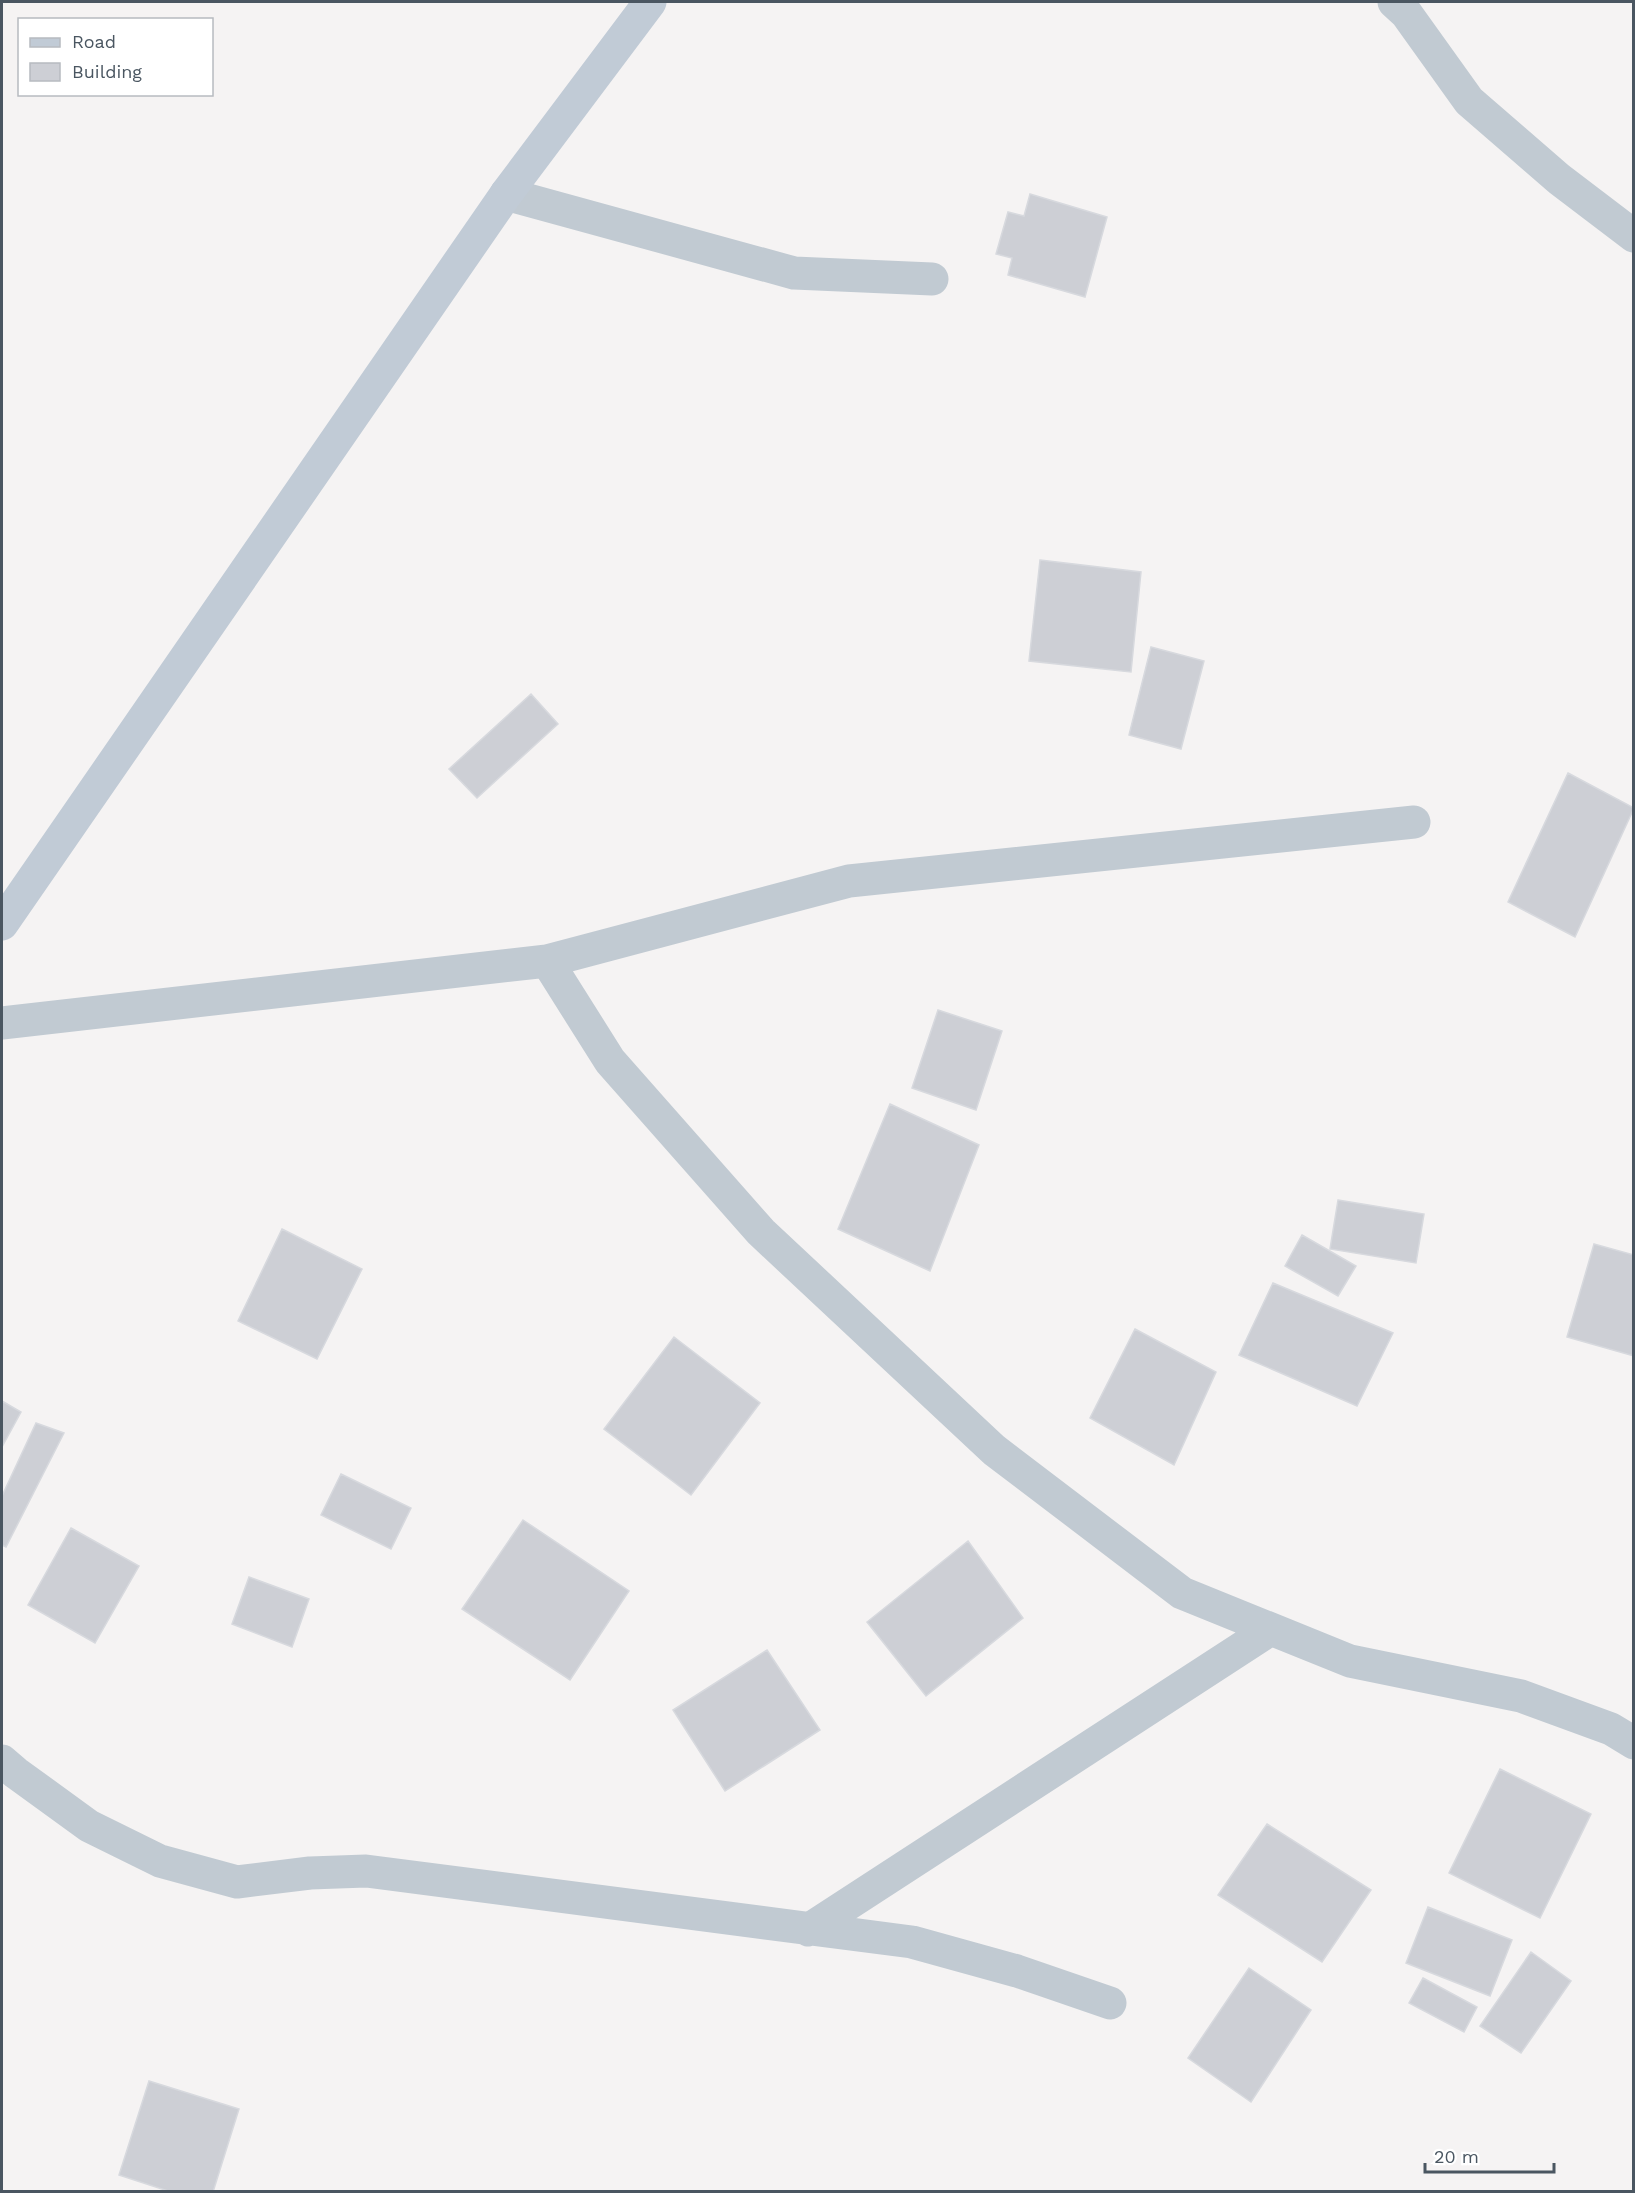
<svg xmlns="http://www.w3.org/2000/svg" width="1635" height="2193" viewBox="0 0 1635 2193" font-family="'Work Sans',sans-serif">
	<style>
		.building { fill: #cdcfd5; stroke: #d7d9de; stroke-width: 1.5 }
		.lines { fill: none; stroke-linecap: round; stroke-linejoin: round }
		.street { stroke: #c1cad2; stroke-width: 33 }
		.secondary { stroke: #c1cbd6; stroke-width: 33 }
	</style>
	<rect width="100%" height="100%" fill="#f5f3f3"/>
	<path class="building" d="M 1030,194 L 1107,217 L 1085,297 L 1008,275 L 1012,258 L 996,254 L 1008,212 L 1024,216 Z
		M 1040,560 L 1141,572 L 1131,672 L 1029,661 Z
		M 1151,647 L 1204,661 L 1181,749 L 1129,735 Z
		M 531,694 L 558,724 L 477,798 L 449,769 Z
		M 1568,773 L 1634,808 L 1575,937 L 1508,902 Z
		M 938,1010 L 1002,1031 L 976,1110 L 912,1088 Z
		M 890,1104 L 979,1145 L 930,1271 L 838,1229 Z
		M 1338,1200 L 1424,1214 L 1416,1263 L 1330,1249 Z
		M 282,1229 L 362,1269 L 317,1359 L 238,1321 Z
		M 1302,1235 L 1356,1266 L 1338,1296 L 1285,1266 Z
		M 1594,1244 L 1634,1255 L 1634,1356 L 1567,1337 Z
		M 1273,1283 L 1393,1333 L 1357,1406 L 1239,1355 Z
		M 1135,1329 L 1216,1372 L 1174,1465 L 1090,1418 Z
		M 674,1337 L 760,1403 L 691,1495 L 604,1429 Z
		M 2,1401 L 21,1412 L 2,1447 Z
		M 36,1423 L 64,1433 L 6,1547 L 2,1545 L 2,1496 Z
		M 341,1474 L 411,1508 L 391,1549 L 321,1515 Z
		M 523,1520 L 629,1591 L 570,1680 L 462,1609 Z
		M 71,1528 L 139,1566 L 95,1643 L 28,1605 Z
		M 968,1541 L 1023,1618 L 926,1696 L 867,1622 Z
		M 249,1577 L 309,1599 L 292,1647 L 232,1624 Z
		M 767,1650 L 820,1730 L 725,1791 L 673,1710 Z
		M 1500,1769 L 1591,1814 L 1540,1918 L 1449,1873 Z
		M 1267,1824 L 1371,1890 L 1322,1962 L 1218,1895 Z
		M 1428,1907 L 1512,1940 L 1490,1996 L 1406,1963 Z
		M 1531,1952 L 1571,1981 L 1521,2053 L 1480,2026 Z
		M 1249,1968 L 1311,2010 L 1251,2102 L 1188,2058 Z
		M 1423,1978 L 1477,2007 L 1464,2032 L 1409,2003 Z
		M 149,2081 L 239,2109 L 213,2192 L 171,2192 L 119,2175 Z"/>
	<g class="lines">
		<path class="street" d="M 1394,2 L 1406,13 L 1469,101 L 1559,179 L 1634,236
			M 506,194 L 794,273 L 932,279
			M 547,961 L 610,1061 L 761,1232 L 994,1450 L 1182,1593 L 1350,1661 L 1521,1696 L 1611,1729 L 1634,1743
			M 2,1023 L 547,961 L 849,881 L 1414,822
			M 2,1761 L 16,1773 L 89,1826 L 160,1861 L 237,1882 L 310,1873 L 366,1871 L 912,1942 L 1017,1971 L 1110,2003
			M 808,1930 L 1271,1629"/>
		<path class="secondary" d="M 2,924 L 506,194 L 650,2"/>
	</g>
	<rect width="1635" height="2193" fill="none" stroke="#4a5661" stroke-width="6"/>
	<rect x="18" y="18" width="195" height="78" fill="#ffffff" stroke="#b7bbc0" stroke-width="1.5"/>
	<rect x="30" y="38" width="30" height="9" fill="#c1cbd6" stroke="#b7bbc0" stroke-width="1.5"/>
	<text x="72" y="48" font-size="18" fill="#4a5661">Road</text>
	<rect x="30" y="63" width="30" height="18" fill="#cdcfd5" stroke="#b7bbc0" stroke-width="1.5"/>
	<text x="72" y="78" font-size="18" fill="#4a5661">Building</text>
	<path d="M1425 2163v9h129v-9" fill="none" stroke="#4a5661" stroke-width="3"/>
	<text x="1434" y="2163" font-size="18" fill="#4a5661" stroke="#ffffff" stroke-width="4.5" paint-order="stroke">20 m</text>
</svg>
